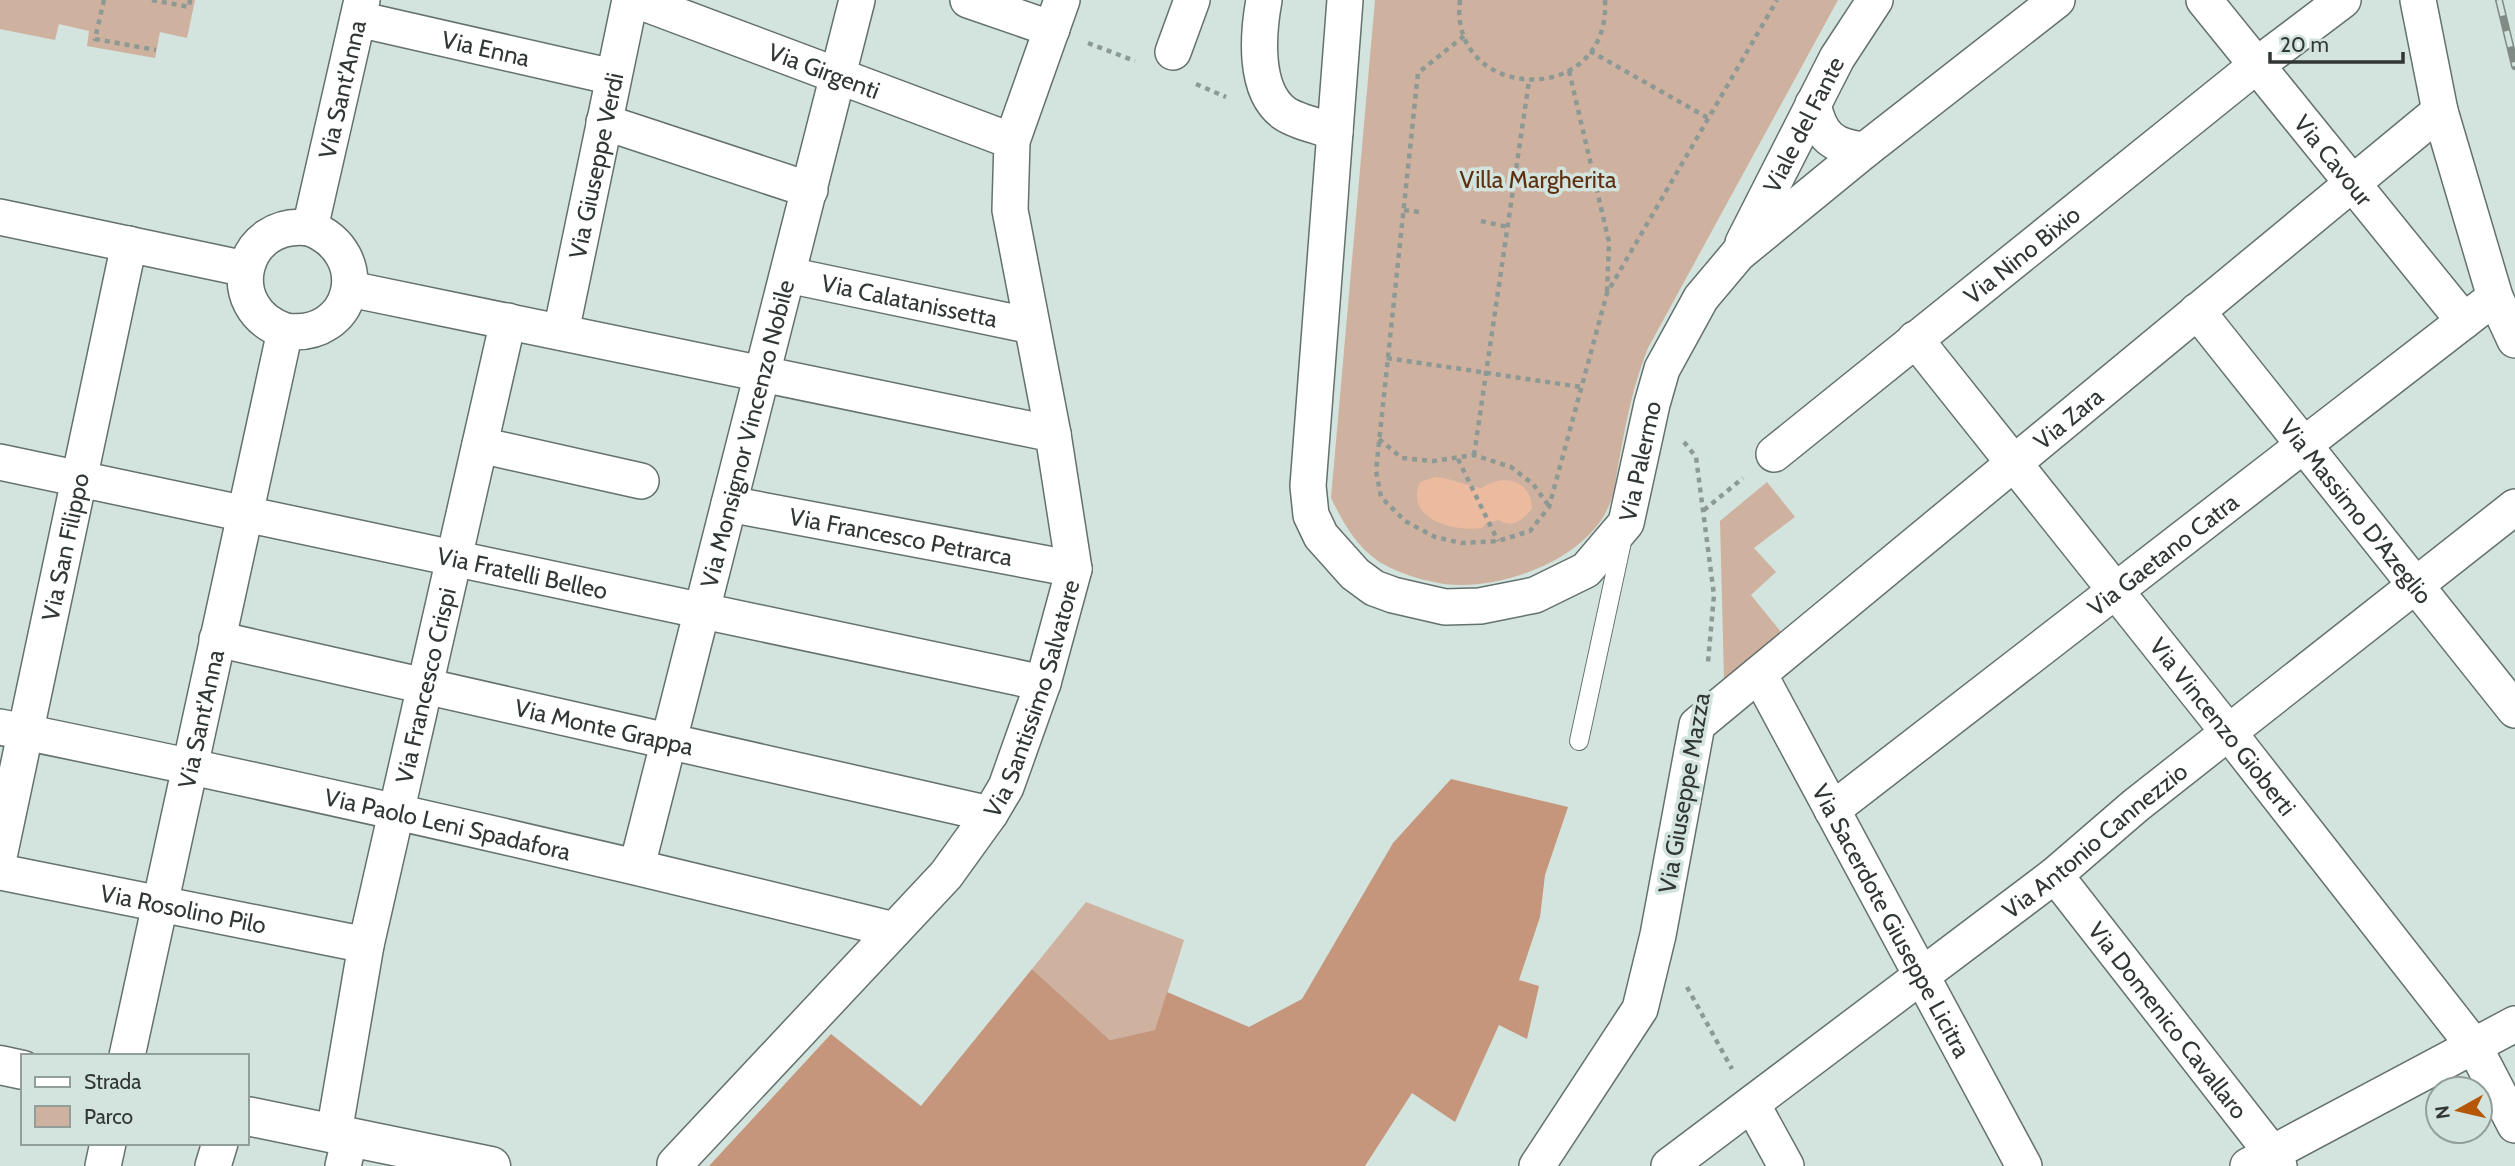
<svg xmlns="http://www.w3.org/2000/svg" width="2515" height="1166" viewBox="0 0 2515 1166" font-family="Cabin,sans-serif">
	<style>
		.green { fill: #cfb1a0 }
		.forest { fill: #c5967b }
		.water { fill: #ecbb9f }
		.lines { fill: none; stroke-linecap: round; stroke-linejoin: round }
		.lane-casing { stroke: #64716c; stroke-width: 20 }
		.street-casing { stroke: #64716c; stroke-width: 38 }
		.secondary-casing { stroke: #64716c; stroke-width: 41 }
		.path { stroke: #8d9994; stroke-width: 4.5; stroke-dasharray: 5 5; stroke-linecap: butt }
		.lane { stroke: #fff; stroke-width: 18 }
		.street { stroke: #fff; stroke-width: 35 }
		.secondary { stroke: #fff; stroke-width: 38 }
		.rail-casing { stroke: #808b86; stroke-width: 8 }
		.rail { stroke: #d3e3dd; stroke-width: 5; stroke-dasharray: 16; stroke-linecap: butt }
		.labels { text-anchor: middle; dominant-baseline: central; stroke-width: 7; stroke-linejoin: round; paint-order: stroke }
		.street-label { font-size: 24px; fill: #313734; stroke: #d3e3dd }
		.park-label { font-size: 24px; fill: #5d3012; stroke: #d3e3dd }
	</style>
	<rect width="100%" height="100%" fill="#d3e3dd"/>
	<path class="green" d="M 0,0 L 195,0 L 187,38 L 160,32 L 155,58 L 87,46 L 89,31 L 59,24 L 55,40 L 0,29 Z
		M 1375,0 L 1838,0 L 1648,348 C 1633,385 1626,422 1619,461 C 1616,475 1615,490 1610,503 C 1590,556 1512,586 1459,585 C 1435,585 1398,574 1378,561 C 1355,545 1343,522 1331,498 Z
		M 1767,482 L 1795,517 L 1754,548 L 1776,572 L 1751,595 L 1781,632 L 1724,679 L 1720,521 Z
		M 1086,902 L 1184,940 L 1156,1030 L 1110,1040 L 1032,969 Z"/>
	<path class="forest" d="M 1451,779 L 1568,807 L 1545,875 L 1540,917 L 1519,980 L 1539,986 L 1527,1039 L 1499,1025 L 1455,1122 L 1412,1093 L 1365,1166 L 709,1166 L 831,1034 L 921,1106 L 1032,969 L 1110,1040 L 1155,1030 L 1167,992 L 1249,1027 L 1302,999 L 1393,843 Z"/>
	<path class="water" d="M 1435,477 C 1451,478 1466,486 1482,488 C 1504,473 1531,480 1532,509 C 1522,520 1513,529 1499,520 L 1485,524 L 1482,528 C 1455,532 1404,520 1420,482 Z"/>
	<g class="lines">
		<g class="lane-casing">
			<path id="lane" d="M 1579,741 L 1623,537"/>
		</g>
		<g class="street-casing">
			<g id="street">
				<path id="s1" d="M 636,0 L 1012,141"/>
				<path d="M 968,0 L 1052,29"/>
				<path d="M 1264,0 C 1258,33 1253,90 1284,113 C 1295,121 1321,127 1335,132"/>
				<path id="s2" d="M 1345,0 L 1308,486 L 1311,515 L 1321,536 L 1355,574 L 1374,588 L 1393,595 L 1445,607 L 1480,606 L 1535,595 L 1586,570 L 1626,523 L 1652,404 L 1662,369 L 1701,298 L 1738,254 L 1865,150 L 2057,0"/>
				<path id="s3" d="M 2204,0 L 2464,321"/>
				<path d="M 2418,0 L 2440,111 L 2495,297 L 2515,340"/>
				<path id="s4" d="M 358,19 L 613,77"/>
				<path d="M 1173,52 L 1192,0"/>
				<path d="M 1813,104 C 1820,136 1832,147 1865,150"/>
				<path d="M 604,122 L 810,190"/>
				<path d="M 0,217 L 246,269"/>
				<path id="s5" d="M 1743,243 L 1837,58 L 1875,0"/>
				<path id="s6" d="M 788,275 L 1032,326"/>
				<path d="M 350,289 L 1053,434"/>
				<path id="s7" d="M 2197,311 L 2515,710"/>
				<path d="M 285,331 C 219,308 241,218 310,228"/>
				<path id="s8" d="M 561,332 L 630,0"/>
				<path id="s9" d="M 1915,339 L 2229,733 L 2474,1046 L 2515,1125"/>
				<path d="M 480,445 L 641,481"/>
				<path id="s10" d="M 1774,454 L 2257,65 L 2343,0"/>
				<path id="s11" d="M 0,462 L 1043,683"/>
				<path id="s12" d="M 729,504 L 1074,569"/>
				<path id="s13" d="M 217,639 L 990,814"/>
				<path id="s14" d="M 1759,674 L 2024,1166"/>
				<path id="s15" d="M 0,727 C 300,788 597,856 894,930"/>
				<path id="s16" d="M 1832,810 L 2495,297"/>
				<path id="s17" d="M 0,852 L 129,244"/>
				<path id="s18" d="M 637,866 L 857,0"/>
				<path id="s19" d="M 0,872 L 366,945"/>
				<path id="s20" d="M 2055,875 L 2272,1153 L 2279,1166"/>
				<path id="s21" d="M 127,1056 L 285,331 C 354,341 376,254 310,228 L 362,0"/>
				<path d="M 1752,1104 L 1786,1166"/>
				<path id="s22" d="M 334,1133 L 366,945 L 508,321"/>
				<path id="s23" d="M 675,1164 L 946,875 L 990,814 L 1006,787 L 1043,683 L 1074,569 L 1053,434 L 1010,210 L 1012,141 L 1062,0"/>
				<path d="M 103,1166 L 108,1143"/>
				<path d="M 213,1166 L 220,1143"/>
				<path d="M 343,1166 L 350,1137"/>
				<path id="s24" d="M 1537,1166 L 1640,1009 L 1658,935 L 1697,725 L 2440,111"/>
				<path id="s25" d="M 1669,1166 L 2055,875 L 2135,806 L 2515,507"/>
				<path d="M 2248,1166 L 2515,1024"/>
			</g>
		</g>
		<g class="secondary-casing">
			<path id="secondary" d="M 0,1065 L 23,1070
				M 247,1116 L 491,1166"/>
		</g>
		<path class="path" d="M 104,0 L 95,39 L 156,50
			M 152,0 L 189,7 L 190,0
			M 1460,0 C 1447,102 1611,110 1605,0
			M 1464,36 L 1418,73 L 1376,471 L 1381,497 L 1405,521 L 1435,537 L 1461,543 L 1498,541 L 1530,531 L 1549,507 L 1607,293 L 1777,0
			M 1088,43 L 1135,61
			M 1590,51 L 1708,118
			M 1569,71 L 1609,242 L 1607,292
			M 1196,84 L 1226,97
			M 1404,210 L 1419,212
			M 1481,221 L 1508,227
			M 1387,358 L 1581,387
			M 1379,439 L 1402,458 L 1433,461 L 1474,455 L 1511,467 L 1533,484 L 1549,506
			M 1684,442 L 1696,457 L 1714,595 L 1708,662
			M 1474,455 L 1529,81
			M 1458,459 L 1498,541
			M 1704,510 L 1743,478
			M 1687,987 L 1732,1069"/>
		<use href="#lane" class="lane"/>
		<use href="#street" class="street"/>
		<use href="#secondary" class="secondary"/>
		<g class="rail-casing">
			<path id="rail" d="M 2499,0 L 2515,66"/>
		</g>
		<use href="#rail" class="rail"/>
	</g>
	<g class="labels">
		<g class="street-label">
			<text stroke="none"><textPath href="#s4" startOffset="131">Via Enna</textPath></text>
			<text stroke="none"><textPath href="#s1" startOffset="201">Via Girgenti</textPath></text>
			<text stroke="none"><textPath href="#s21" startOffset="1048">Via Sant'Anna</textPath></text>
			<text stroke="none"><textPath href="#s5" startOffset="133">Viale del Fante</textPath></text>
			<text stroke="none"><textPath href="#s3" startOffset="206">Via Cavour</textPath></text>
			<text stroke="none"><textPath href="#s8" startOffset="170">Via Giuseppe Verdi</textPath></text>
			<text stroke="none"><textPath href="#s10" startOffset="318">Via Nino Bixio</textPath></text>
			<text stroke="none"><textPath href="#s6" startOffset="124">Via Calatanissetta</textPath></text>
			<text stroke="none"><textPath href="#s24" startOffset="959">Via Zara</textPath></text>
			<text stroke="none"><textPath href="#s18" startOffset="446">Via Monsignor Vincenzo Nobile</textPath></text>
			<text stroke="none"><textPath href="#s2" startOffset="961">Via Palermo</textPath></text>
			<text stroke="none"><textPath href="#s7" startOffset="256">Via Massimo D'Azeglio</textPath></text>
			<text stroke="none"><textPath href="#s12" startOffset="175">Via Francesco Petrarca</textPath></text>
			<text stroke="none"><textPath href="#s17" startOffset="312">Via San Filippo</textPath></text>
			<text stroke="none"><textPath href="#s16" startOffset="418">Via Gaetano Catra</textPath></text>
			<text stroke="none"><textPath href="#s11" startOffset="534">Via Fratelli Belleo</textPath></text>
			<text stroke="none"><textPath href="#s22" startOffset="457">Via Francesco Crispi</textPath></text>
			<text stroke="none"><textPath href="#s23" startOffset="595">Via Santissimo Salvatore</textPath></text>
			<text stroke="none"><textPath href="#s21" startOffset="345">Via Sant'Anna</textPath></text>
			<text stroke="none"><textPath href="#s13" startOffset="397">Via Monte Grappa</textPath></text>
			<text stroke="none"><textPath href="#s9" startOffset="495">Via Vincenzo Gioberti</textPath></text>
			<text transform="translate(1684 793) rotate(-80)">Via Giuseppe Mazza</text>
			<text stroke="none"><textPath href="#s15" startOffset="458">Via Paolo Leni Spadafora</textPath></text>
			<text stroke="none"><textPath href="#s25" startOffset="536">Via Antonio Cannezzio</textPath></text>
			<text stroke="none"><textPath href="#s19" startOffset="187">Via Rosolino Pilo</textPath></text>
			<text stroke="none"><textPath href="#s14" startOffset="280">Via Sacerdote Giuseppe Licitra</textPath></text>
			<text stroke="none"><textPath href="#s20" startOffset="184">Via Domenico Cavallaro</textPath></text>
		</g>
		<g class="park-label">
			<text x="1538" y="179">Villa Margherita</text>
		</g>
	</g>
	<rect x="21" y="1054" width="228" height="91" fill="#d3e3dd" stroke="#929e99" stroke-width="2"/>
	<rect x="35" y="1077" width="35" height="10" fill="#ffffff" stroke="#929e99" stroke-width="2"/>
	<text x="84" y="1089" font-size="21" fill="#313734">Strada</text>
	<rect x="35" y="1106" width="35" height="21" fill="#cfb1a0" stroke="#929e99" stroke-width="2"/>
	<text x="84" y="1124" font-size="21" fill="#313734">Parco</text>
	<g transform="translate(2459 1110) rotate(262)"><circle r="33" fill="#d3e3dd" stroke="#929e99" stroke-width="2"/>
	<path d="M0-5L12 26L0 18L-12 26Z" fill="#b55706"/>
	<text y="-10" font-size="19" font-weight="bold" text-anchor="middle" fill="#313734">N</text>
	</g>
	<path d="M2270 52v10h133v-10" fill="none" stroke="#313734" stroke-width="3.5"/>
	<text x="2280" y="52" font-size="21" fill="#313734" stroke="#d3e3dd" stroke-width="5" paint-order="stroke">20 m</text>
</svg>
